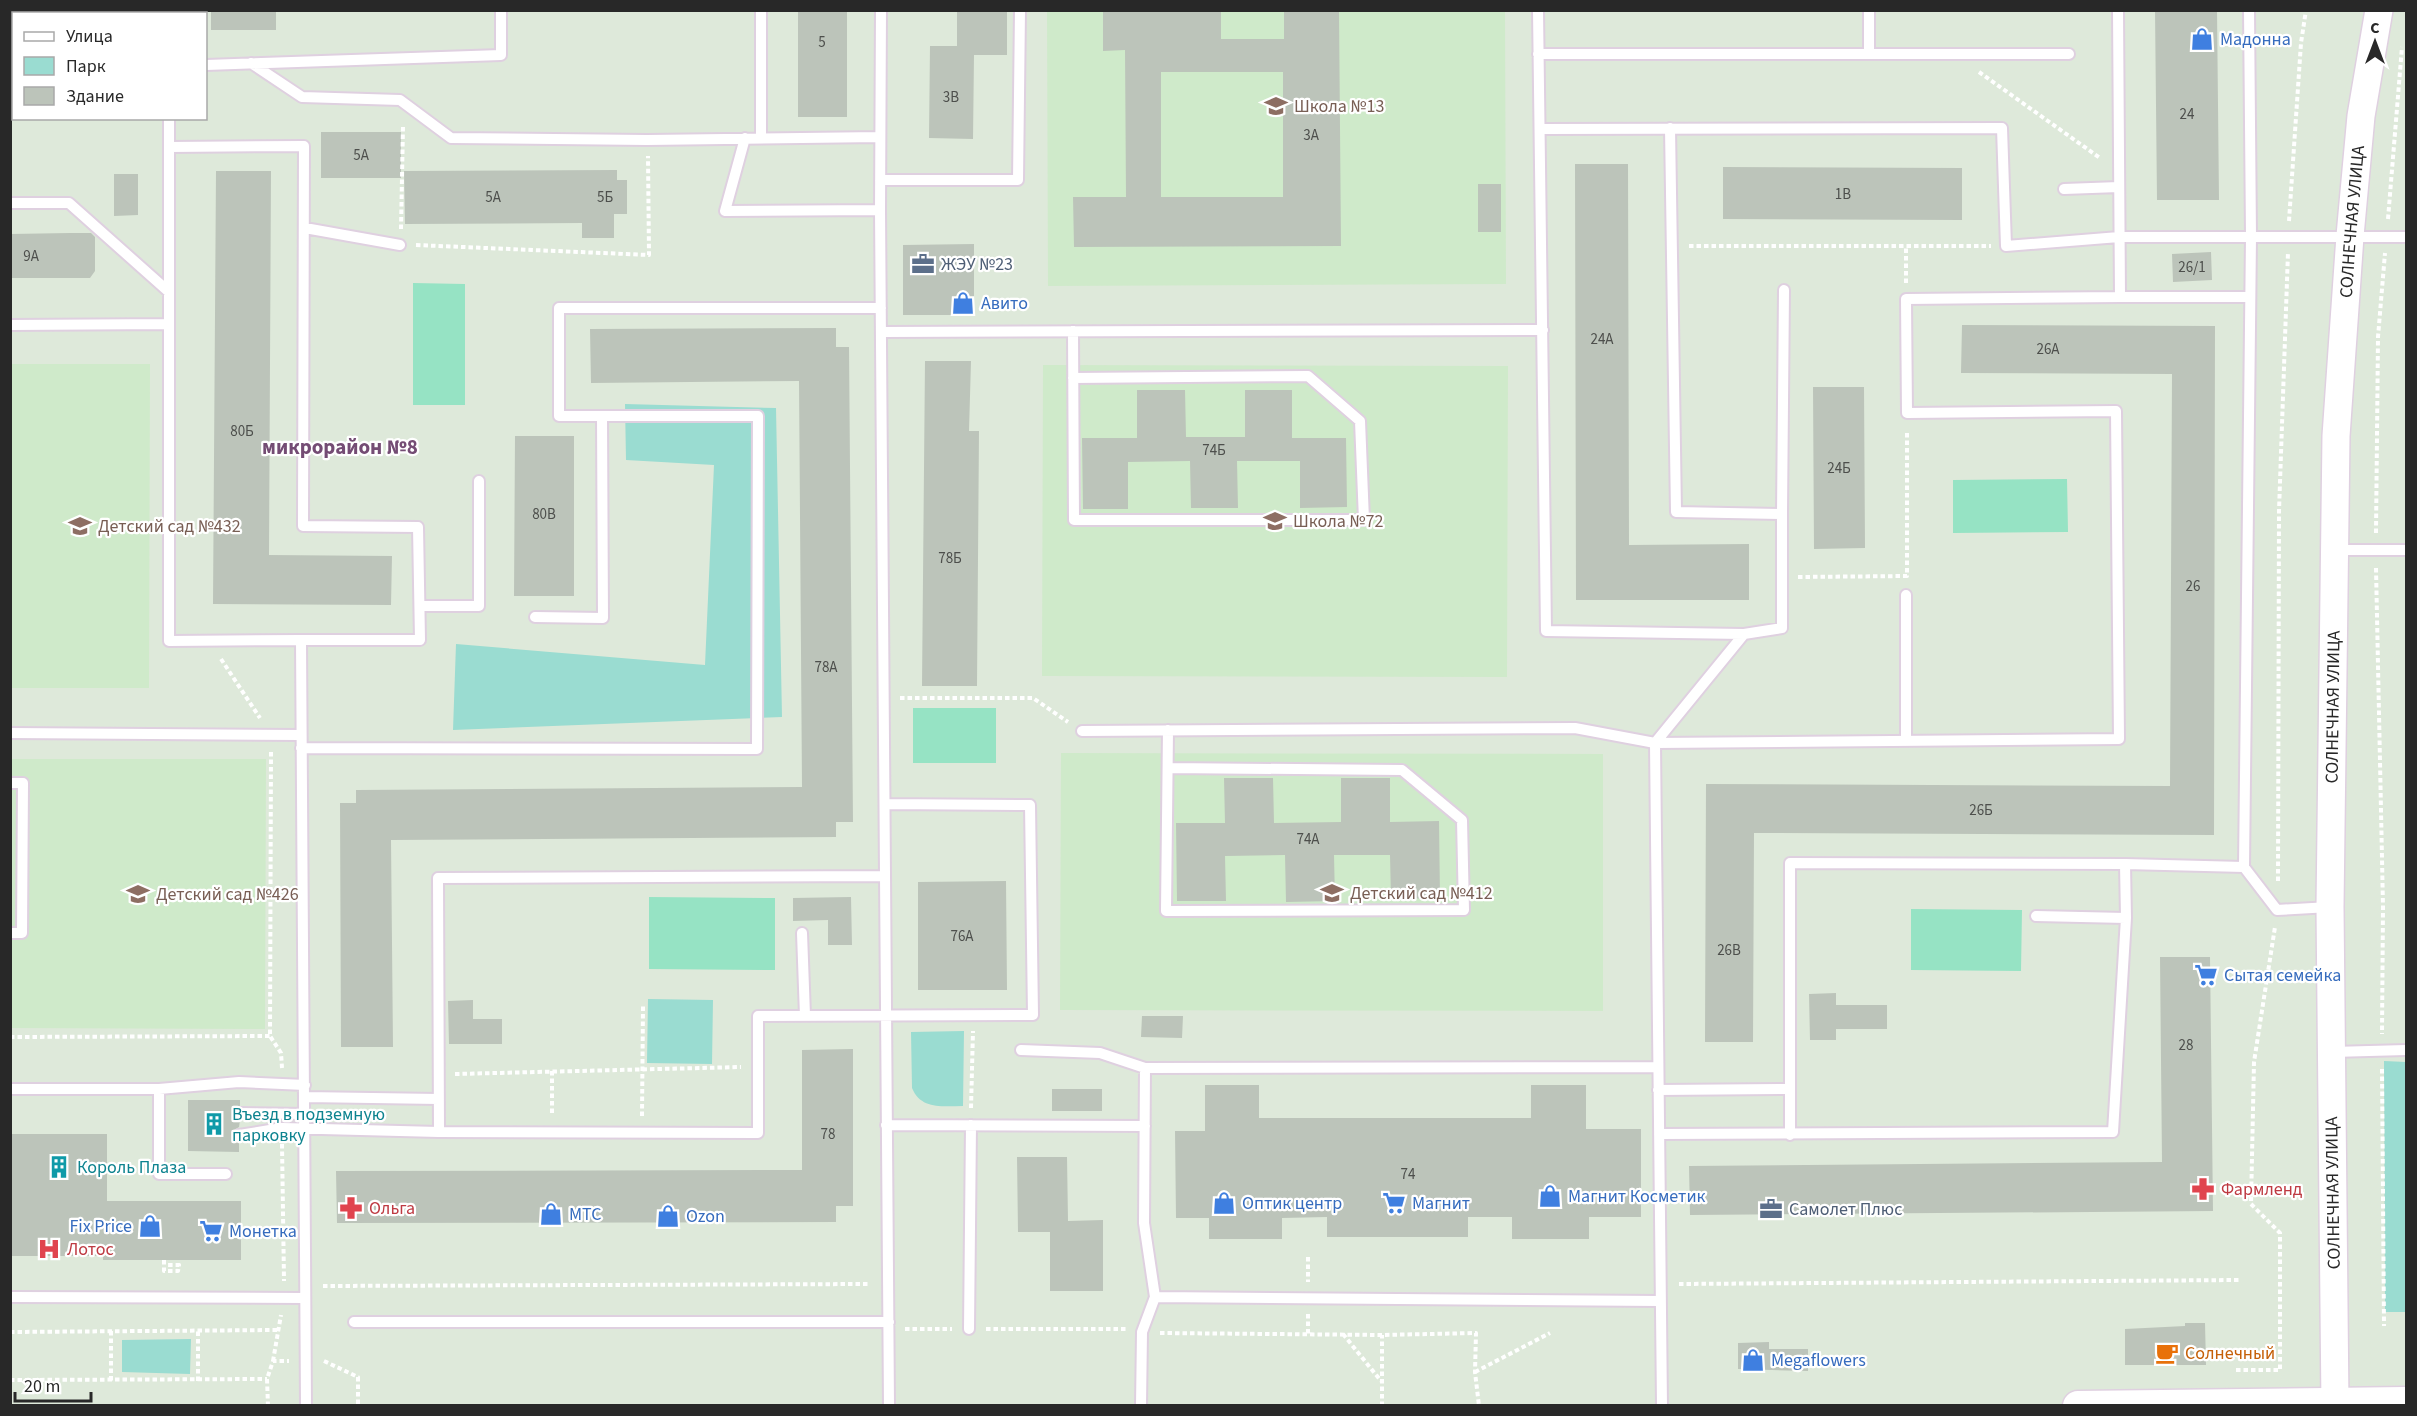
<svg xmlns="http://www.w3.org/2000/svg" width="2417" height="1416" viewBox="0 0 2417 1416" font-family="'Source Sans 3',sans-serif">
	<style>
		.industrial { fill: #e2dade }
		.education { fill: #cfeaca }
		.green { fill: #9adcd1 }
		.pitch { fill: #96e3c4 }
		.building { fill: #bcc4ba; fill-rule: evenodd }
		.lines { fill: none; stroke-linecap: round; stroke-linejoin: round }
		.service-casing { stroke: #dfd0e0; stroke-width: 14 }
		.tertiary-casing { stroke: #dfd0e0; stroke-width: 30 }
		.secondary-casing { stroke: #dfd0e0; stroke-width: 33 }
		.path { stroke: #fff; stroke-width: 4; stroke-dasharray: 4.5 3; stroke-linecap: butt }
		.service { stroke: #fff; stroke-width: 10 }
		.tertiary { stroke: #fff; stroke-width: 27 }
		.secondary { stroke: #fff; stroke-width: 30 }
		.labels { text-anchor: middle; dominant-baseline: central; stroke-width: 4.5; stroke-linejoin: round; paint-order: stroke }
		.number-label { font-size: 15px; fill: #4d4f4c }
		.shop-label { font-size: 18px; fill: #366cbe; stroke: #fff; text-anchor: start }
		.education-label { font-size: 18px; fill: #785e54; stroke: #fff; text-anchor: start }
		.street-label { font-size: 18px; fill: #282828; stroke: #fff }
		.service-label { font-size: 18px; fill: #4e5e75; stroke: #fff; text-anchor: start }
		.culture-label { font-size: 18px; fill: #0d838f; stroke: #fff; text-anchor: start }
		.health-label { font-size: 18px; fill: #be3a42; stroke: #fff; text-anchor: start }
		.food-label { font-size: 18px; fill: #c56008; stroke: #fff; text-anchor: start }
		.quarter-label { font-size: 21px; font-weight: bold; fill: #744c74; stroke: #fff }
	</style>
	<rect width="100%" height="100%" fill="#dee9da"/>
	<path class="industrial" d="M 10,11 L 27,11 L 27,13 L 14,14 L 13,65 L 11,65 Z"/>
	<path class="education" d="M 1047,11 L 1505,11 L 1506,284 L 1048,286 Z
		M 11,364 L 150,364 L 149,688 L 11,688 Z
		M 1043,365 L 1508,366 L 1507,677 L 1042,676 Z
		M 1061,753 L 1603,754 L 1603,1011 L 1060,1010 Z
		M 11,759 L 266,759 L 265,1029 L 11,1028 Z"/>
	<path class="green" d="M 625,404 L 776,408 L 782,717 L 453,730 L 456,644 L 705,665 L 714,465 L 626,460 Z
		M 648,999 L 713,1000 L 712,1064 L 647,1063 Z
		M 964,1031 L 963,1106 C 943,1106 921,1110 912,1088 L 911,1032 Z
		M 2384,1061 L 2406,1062 L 2406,1312 L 2385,1312 Z
		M 191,1339 L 190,1374 L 122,1372 L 122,1340 Z"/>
	<path class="pitch" d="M 413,283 L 465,284 L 465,405 L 413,405 Z
		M 2067,479 L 2068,532 L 1953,533 L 1953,480 Z
		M 996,708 L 996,763 L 913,763 L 913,708 Z
		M 649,897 L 775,898 L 775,970 L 649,969 Z
		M 1911,909 L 2022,910 L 2021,971 L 1911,970 Z"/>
	<path class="building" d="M 211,10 L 276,10 L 276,30 L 211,30 Z
		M 798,10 L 847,10 L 847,117 L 798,117 Z
		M 957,10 L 1007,10 L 1007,55 L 974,55 L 973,139 L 929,138 L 930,46 L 957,46 Z
		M 1103,10 L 1221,10 L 1221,39 L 1284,39 L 1284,10 L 1339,10 L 1341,246 L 1074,247 L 1073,197 L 1126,197 L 1125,50 L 1103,51 ZM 1161,72 L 1283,72 L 1283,197 L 1161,197 Z
		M 2155,10 L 2217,10 L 2219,200 L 2157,200 Z
		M 321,132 L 401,132 L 401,178 L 321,178 Z
		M 1575,164 L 1628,164 L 1629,545 L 1749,544 L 1749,600 L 1576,600 Z
		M 1723,167 L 1962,168 L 1962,220 L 1723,219 Z
		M 617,170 L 617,180 L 627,180 L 627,214 L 614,214 L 614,238 L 582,238 L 582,223 L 405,224 L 404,171 Z
		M 216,171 L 271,171 L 269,555 L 392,556 L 391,605 L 213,604 Z
		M 114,174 L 138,174 L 138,215 L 114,216 Z
		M 1478,184 L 1501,184 L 1501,232 L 1478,232 Z
		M 70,233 L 91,233 L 95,237 L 95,271 L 90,278 L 10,278 L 10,234 Z
		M 974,244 L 974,315 L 903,315 L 903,245 Z
		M 2211,252 L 2212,280 L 2173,282 L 2172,254 Z
		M 1962,325 L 2215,326 L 2214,835 L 1754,833 L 1753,1042 L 1705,1042 L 1706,784 L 2170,786 L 2172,374 L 1961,373 Z
		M 836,328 L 836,347 L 849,347 L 853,822 L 836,822 L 836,837 L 391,840 L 393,1047 L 341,1047 L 340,803 L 356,803 L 356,790 L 802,787 L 799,381 L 591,383 L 590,329 Z
		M 925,361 L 971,361 L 969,431 L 979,431 L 977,686 L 922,686 Z
		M 1813,387 L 1864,387 L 1865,548 L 1814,549 Z
		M 1137,390 L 1185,390 L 1186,437 L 1245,437 L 1245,390 L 1292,390 L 1292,438 L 1346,438 L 1347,507 L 1300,508 L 1300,461 L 1237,461 L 1238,508 L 1191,508 L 1190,461 L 1128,462 L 1128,509 L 1083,509 L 1082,438 L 1137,438 Z
		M 515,436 L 574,436 L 574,596 L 514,596 Z
		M 1224,778 L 1273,778 L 1274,823 L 1341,822 L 1341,778 L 1390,778 L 1390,822 L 1439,821 L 1440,898 L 1391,899 L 1390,855 L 1334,855 L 1335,901 L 1286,902 L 1285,855 L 1225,856 L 1226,901 L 1177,901 L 1176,823 L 1225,823 Z
		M 1006,881 L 1007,990 L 918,990 L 918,882 Z
		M 851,897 L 852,945 L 828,945 L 828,920 L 793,921 L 793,898 Z
		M 2160,957 L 2210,957 L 2213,1211 L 1690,1215 L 1689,1166 L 2162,1162 Z
		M 1836,993 L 1836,1005 L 1887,1005 L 1887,1029 L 1836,1029 L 1836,1040 L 1810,1040 L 1809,994 Z
		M 473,1000 L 473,1019 L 502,1019 L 502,1044 L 449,1044 L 448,1001 Z
		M 1142,1016 L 1183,1016 L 1182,1038 L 1141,1037 Z
		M 853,1049 L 853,1206 L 836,1206 L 836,1222 L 337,1223 L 336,1171 L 802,1170 L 802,1050 Z
		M 1205,1085 L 1259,1085 L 1259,1118 L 1531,1118 L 1531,1085 L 1586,1085 L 1586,1129 L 1641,1129 L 1641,1217 L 1589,1217 L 1589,1239 L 1512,1239 L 1512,1217 L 1468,1217 L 1468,1237 L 1327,1237 L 1327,1217 L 1282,1218 L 1282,1239 L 1209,1239 L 1209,1218 L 1176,1218 L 1175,1131 L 1205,1131 Z
		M 1052,1089 L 1102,1089 L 1102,1111 L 1052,1111 Z
		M 188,1100 L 240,1100 L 240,1106 L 234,1109 L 233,1113 L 236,1119 L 240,1120 L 239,1127 L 234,1130 L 232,1136 L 234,1140 L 239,1142 L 239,1152 L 188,1151 Z
		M 10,1134 L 107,1134 L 107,1201 L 241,1201 L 241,1260 L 103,1260 L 103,1256 L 10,1256 Z
		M 1017,1157 L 1067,1157 L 1068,1221 L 1103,1220 L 1103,1291 L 1050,1291 L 1050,1232 L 1018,1232 Z
		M 2185,1323 L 2205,1323 L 2206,1365 L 2125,1365 L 2125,1329 L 2185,1326 Z
		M 1769,1342 L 1769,1349 L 1808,1349 L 1808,1371 L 1738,1369 L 1738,1343 Z"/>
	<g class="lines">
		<g class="service-casing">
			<path id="service" d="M 174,10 L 174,14
				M 761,10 L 761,137
				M 881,10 L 880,210 L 889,1406
				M 1538,54 L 1869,54 L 1869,10
				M 1869,54 L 2069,54
				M 251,63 L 302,97 L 400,100 L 451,138 L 647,140 L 880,137
				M 206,65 L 501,55 L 501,10
				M 10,92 L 14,92
				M 169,118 L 169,641 L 301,640 L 306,1406
				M 1670,128 L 1676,512 L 1782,514 L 1782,628 L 1744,634
				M 1541,129 L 2002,128 L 2006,246 L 2119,237 L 2406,237
				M 745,138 L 725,211 L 880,210
				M 169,147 L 304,146 L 303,526 L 418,527 L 420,640 L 301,640
				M 880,180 L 1018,180 L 1020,10
				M 2064,189 L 2119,187
				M 10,203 L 69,203 L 169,292
				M 305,228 L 400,245
				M 2120,297 L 2250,297
				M 10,325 L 169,324
				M 1073,331 L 1074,520 L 1364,520 L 1360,421 L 1308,376 L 1073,378
				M 881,332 L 1543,330
				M 1782,514 L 1784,290
				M 2336,550 L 2406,550
				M 1906,595 L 1906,740
				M 420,606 L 479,606 L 479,481
				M 535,617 L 603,618 L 602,416
				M 1082,731 L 1575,728 L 1655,743 L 1744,634 L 1546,631 L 1538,10
				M 10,733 L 301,735
				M 301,748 L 757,749 L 758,416 L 559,416 L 559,308 L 881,308
				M 1168,768 L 1402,770 L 1462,820 L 1464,910 L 1166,911 L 1168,730
				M 10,783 L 23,783 L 22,933 L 10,933
				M 2244,867 L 2251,237 L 2249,10
				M 2036,916 L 2126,918
				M 802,933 L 805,1016
				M 1021,1050 L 1100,1053 L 1145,1068
				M 2332,1052 L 2406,1050
				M 10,1089 L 159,1089 L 239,1082 L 305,1085
				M 159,1089 L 159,1174 L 226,1174
				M 1658,1090 L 1790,1089
				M 305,1097 L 439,1099
				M 240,1113 L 305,1114
				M 886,1125 L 1145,1126
				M 439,1132 L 438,878 L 885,876
				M 1659,1134 L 2113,1132 L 2126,918 L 2125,864 L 2244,867 L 2277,910 L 2330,907
				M 239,1135 L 282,1128 L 439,1132 L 758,1133 L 758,1016 L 1033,1015 L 1030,805 L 885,804
				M 1790,1135 L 1790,863 L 2125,864
				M 10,1297 L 305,1298
				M 1155,1297 L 1144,1223 L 1145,1068 L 1658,1067
				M 354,1322 L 889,1322
				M 969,1329 L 971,1125
				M 1141,1406 L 1142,1332 L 1155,1297 L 1660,1301
				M 1662,1406 L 1655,743 L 2119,739 L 2116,411 L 1907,413 L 1906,299 L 2120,297 L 2118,10"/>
		</g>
		<g class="tertiary-casing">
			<g id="tertiary">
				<path id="s1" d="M 2335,1406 L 2330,907 L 2336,436 L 2350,236 L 2361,116 L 2379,10"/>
			</g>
		</g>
		<g class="secondary-casing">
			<path id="secondary" d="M 2078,1406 L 2406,1402"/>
		</g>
		<path class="path" d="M 53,10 L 53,14
			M 1979,72 L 2100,158
			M 2388,219 L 2402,47
			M 2289,221 L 2301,43 L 2306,10
			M 401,229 L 403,126
			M 416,245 L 649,255 L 648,156
			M 1689,246 L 1991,246
			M 1906,283 L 1906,247
			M 2376,533 L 2378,337 L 2385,253
			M 2376,568 L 2383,907 L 2382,1034
			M 1798,577 L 1907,576 L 1907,431
			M 221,659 L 260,718
			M 900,698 L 1033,698 L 1068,722
			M 271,752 L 270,1036 L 281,1053 L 282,1068
			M 2278,881 L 2279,511 L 2288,252
			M 10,1037 L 270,1036
			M 2382,1069 L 2384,1326
			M 552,1071 L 552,1116
			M 455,1074 L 741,1067
			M 971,1108 L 973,1031
			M 642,1116 L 643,1006
			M 282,1144 L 284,1281
			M 1308,1257 L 1308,1282
			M 164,1260 L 164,1271 L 178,1271 L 179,1265 L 168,1265
			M 1679,1284 L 2240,1280
			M 323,1286 L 870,1284
			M 1308,1314 L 1308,1334
			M 905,1329 L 952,1329
			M 986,1329 L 1126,1329
			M 111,1331 L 111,1381
			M 10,1332 L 278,1330
			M 1160,1333 L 1382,1335 L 1476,1333 L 1475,1372 L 1479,1406
			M 1343,1334 L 1381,1381
			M 273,1361 L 281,1315
			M 324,1361 L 358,1377 L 358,1406
			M 2236,1370 L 2280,1370 L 2280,1233 L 2251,1204 L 2254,1062 L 2275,927
			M 1475,1372 L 1550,1333
			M 10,1380 L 267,1379
			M 198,1381 L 198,1330
			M 268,1406 L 267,1379 L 273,1361 L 289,1361
			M 1382,1406 L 1382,1335"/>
		<use href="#service" class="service"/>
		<use href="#tertiary" class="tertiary"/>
		<use href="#secondary" class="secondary"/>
	</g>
	<defs>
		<g id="shop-bare" transform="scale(1.8)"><path d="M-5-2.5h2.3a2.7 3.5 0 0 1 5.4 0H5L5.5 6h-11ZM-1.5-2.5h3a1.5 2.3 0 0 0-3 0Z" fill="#3f7fe0" stroke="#fff" stroke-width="2.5" paint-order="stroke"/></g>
		<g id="school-bare" transform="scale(1.8)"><path d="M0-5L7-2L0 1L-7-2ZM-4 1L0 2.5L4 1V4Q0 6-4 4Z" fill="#8d6e63" stroke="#fff" stroke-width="2.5" paint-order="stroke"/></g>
		<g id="office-bare" transform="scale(1.8)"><path d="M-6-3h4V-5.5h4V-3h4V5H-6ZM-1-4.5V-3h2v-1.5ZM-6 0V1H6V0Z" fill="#5c6f8a" stroke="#fff" stroke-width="2.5" paint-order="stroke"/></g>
		<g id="supermarket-bare" transform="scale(1.8)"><path d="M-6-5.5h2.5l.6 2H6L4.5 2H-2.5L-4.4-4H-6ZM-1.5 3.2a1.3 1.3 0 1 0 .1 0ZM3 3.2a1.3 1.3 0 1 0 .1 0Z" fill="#3f7fe0" stroke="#fff" stroke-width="2.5" paint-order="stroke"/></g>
		<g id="building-bare" transform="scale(1.8)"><path d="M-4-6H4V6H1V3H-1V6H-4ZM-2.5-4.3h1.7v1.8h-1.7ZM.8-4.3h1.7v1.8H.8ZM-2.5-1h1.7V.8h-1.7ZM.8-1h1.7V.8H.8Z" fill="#0f9aa8" stroke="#fff" stroke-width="2.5" paint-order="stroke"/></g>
		<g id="pharmacy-bare" transform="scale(1.8)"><path d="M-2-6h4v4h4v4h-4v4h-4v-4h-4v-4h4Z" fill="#e0444e" stroke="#fff" stroke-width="2.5" paint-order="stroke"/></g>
		<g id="hospital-bare" transform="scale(1.8)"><path d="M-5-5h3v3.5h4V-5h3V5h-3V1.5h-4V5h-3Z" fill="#e0444e" stroke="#fff" stroke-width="2.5" paint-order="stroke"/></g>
		<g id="cafe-bare" transform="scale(1.8)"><path d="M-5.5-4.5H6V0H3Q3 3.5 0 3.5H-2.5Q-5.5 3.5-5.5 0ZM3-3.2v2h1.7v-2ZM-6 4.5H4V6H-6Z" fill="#e8710a" stroke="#fff" stroke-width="2.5" paint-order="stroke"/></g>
	</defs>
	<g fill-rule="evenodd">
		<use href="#shop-bare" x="2202" y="39"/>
		<use href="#school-bare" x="1276" y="106"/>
		<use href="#office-bare" x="923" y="264"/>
		<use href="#shop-bare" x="963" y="303"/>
		<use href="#school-bare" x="1275" y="521"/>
		<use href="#school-bare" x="80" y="526"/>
		<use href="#school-bare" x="1332" y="893"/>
		<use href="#school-bare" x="138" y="894"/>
		<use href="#supermarket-bare" x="2206" y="975"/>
		<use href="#building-bare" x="214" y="1124"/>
		<use href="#building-bare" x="59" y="1167"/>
		<use href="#pharmacy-bare" x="2203" y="1189"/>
		<use href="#shop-bare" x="1550" y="1196"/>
		<use href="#shop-bare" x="1224" y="1203"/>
		<use href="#supermarket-bare" x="1394" y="1203"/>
		<use href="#pharmacy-bare" x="351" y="1208"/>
		<use href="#office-bare" x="1771" y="1209"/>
		<use href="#shop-bare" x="551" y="1214"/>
		<use href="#shop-bare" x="668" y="1216"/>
		<use href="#shop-bare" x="150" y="1226"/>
		<use href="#supermarket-bare" x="211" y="1231"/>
		<use href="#hospital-bare" x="49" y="1249"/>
		<use href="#cafe-bare" x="2167" y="1353"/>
		<use href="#shop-bare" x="1753" y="1360"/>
	</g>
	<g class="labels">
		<g class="number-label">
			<text x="822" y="42">5</text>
			<text x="951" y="97">3В</text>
			<text x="2187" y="114">24</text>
			<text x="1311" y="135">3А</text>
			<text x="361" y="155">5А</text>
			<text x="1843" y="194">1В</text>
			<text x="493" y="197">5А</text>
			<text x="605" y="197">5Б</text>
			<text x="31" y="256">9А</text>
			<text x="2192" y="267">26/1</text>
			<text x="1602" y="339">24А</text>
			<text x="2048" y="349">26А</text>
			<text x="242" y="431">80Б</text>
			<text x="1214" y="450">74Б</text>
			<text x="1839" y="468">24Б</text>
			<text x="544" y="514">80В</text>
			<text x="950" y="558">78Б</text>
			<text x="2193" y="586">26</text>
			<text x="826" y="667">78А</text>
			<text x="1981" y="810">26Б</text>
			<text x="1308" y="839">74А</text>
			<text x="962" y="936">76А</text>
			<text x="1729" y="950">26В</text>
			<text x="2186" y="1045">28</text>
			<text x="828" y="1134">78</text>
			<text x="1408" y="1174">74</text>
		</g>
		<g class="shop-label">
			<text x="2220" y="39">Мадонна</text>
			<text x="981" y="303">Авито</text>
			<text x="2224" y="975">Сытая семейка</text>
			<text x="1568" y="1196">Магнит Косметик</text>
			<text x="1242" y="1203">Оптик центр</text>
			<text x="1412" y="1203">Магнит</text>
			<text x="569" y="1214">МТС</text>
			<text x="686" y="1216">Ozon</text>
			<text x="132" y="1226" text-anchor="end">Fix Price</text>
			<text x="229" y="1231">Монетка</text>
			<text x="1771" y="1360">Megaflowers</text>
		</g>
		<g class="education-label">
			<text x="1294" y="106">Школа №13</text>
			<text x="1293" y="521">Школа №72</text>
			<text x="98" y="526">Детский сад №432</text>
			<text x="1350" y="893">Детский сад №412</text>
			<text x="156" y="894">Детский сад №426</text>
		</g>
		<g class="street-label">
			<text stroke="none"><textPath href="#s1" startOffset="1185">СОЛНЕЧНАЯ УЛИЦА</textPath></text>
			<text stroke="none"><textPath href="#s1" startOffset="699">СОЛНЕЧНАЯ УЛИЦА</textPath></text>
			<text transform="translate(2333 1193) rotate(-91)">СОЛНЕЧНАЯ УЛИЦА</text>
		</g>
		<g class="service-label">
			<text x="941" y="264">ЖЭУ №23</text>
			<text x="1789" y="1209">Самолет Плюс</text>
		</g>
		<g class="culture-label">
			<text x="232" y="1114">Въезд в подземную<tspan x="232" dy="21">парковку</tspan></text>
			<text x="77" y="1167">Король Плаза</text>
		</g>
		<g class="health-label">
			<text x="2221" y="1189">Фармленд</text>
			<text x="369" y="1208">Ольга</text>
			<text x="67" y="1249">Лотос</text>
		</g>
		<g class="food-label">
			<text x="2185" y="1353">Солнечный</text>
		</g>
		<g class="quarter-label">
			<text x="340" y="447">микрорайон №8</text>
		</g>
	</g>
	<rect width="2417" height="1416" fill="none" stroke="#282828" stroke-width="24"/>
	<rect x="12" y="12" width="195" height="108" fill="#ffffff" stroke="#a9a9a9" stroke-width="1.5"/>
	<rect x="24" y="32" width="30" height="9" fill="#ffffff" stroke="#a9a9a9" stroke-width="1.5"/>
	<text x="66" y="42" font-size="18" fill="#282828">Улица</text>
	<rect x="24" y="57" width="30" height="18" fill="#9adcd1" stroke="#a9a9a9" stroke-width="1.5"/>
	<text x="66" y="72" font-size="18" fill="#282828">Парк</text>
	<rect x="24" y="87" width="30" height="18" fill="#bcc4ba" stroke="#a9a9a9" stroke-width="1.5"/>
	<text x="66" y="102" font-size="18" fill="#282828">Здание</text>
	<g transform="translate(2375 42)" stroke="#ffffff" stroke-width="4.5" paint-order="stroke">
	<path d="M0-4.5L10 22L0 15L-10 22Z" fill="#282828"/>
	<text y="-9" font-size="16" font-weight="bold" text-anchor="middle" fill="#282828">С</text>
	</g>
	<path d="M15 1392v9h76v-9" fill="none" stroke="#282828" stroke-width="3"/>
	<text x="24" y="1392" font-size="18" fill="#282828" stroke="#ffffff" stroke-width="4.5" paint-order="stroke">20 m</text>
</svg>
